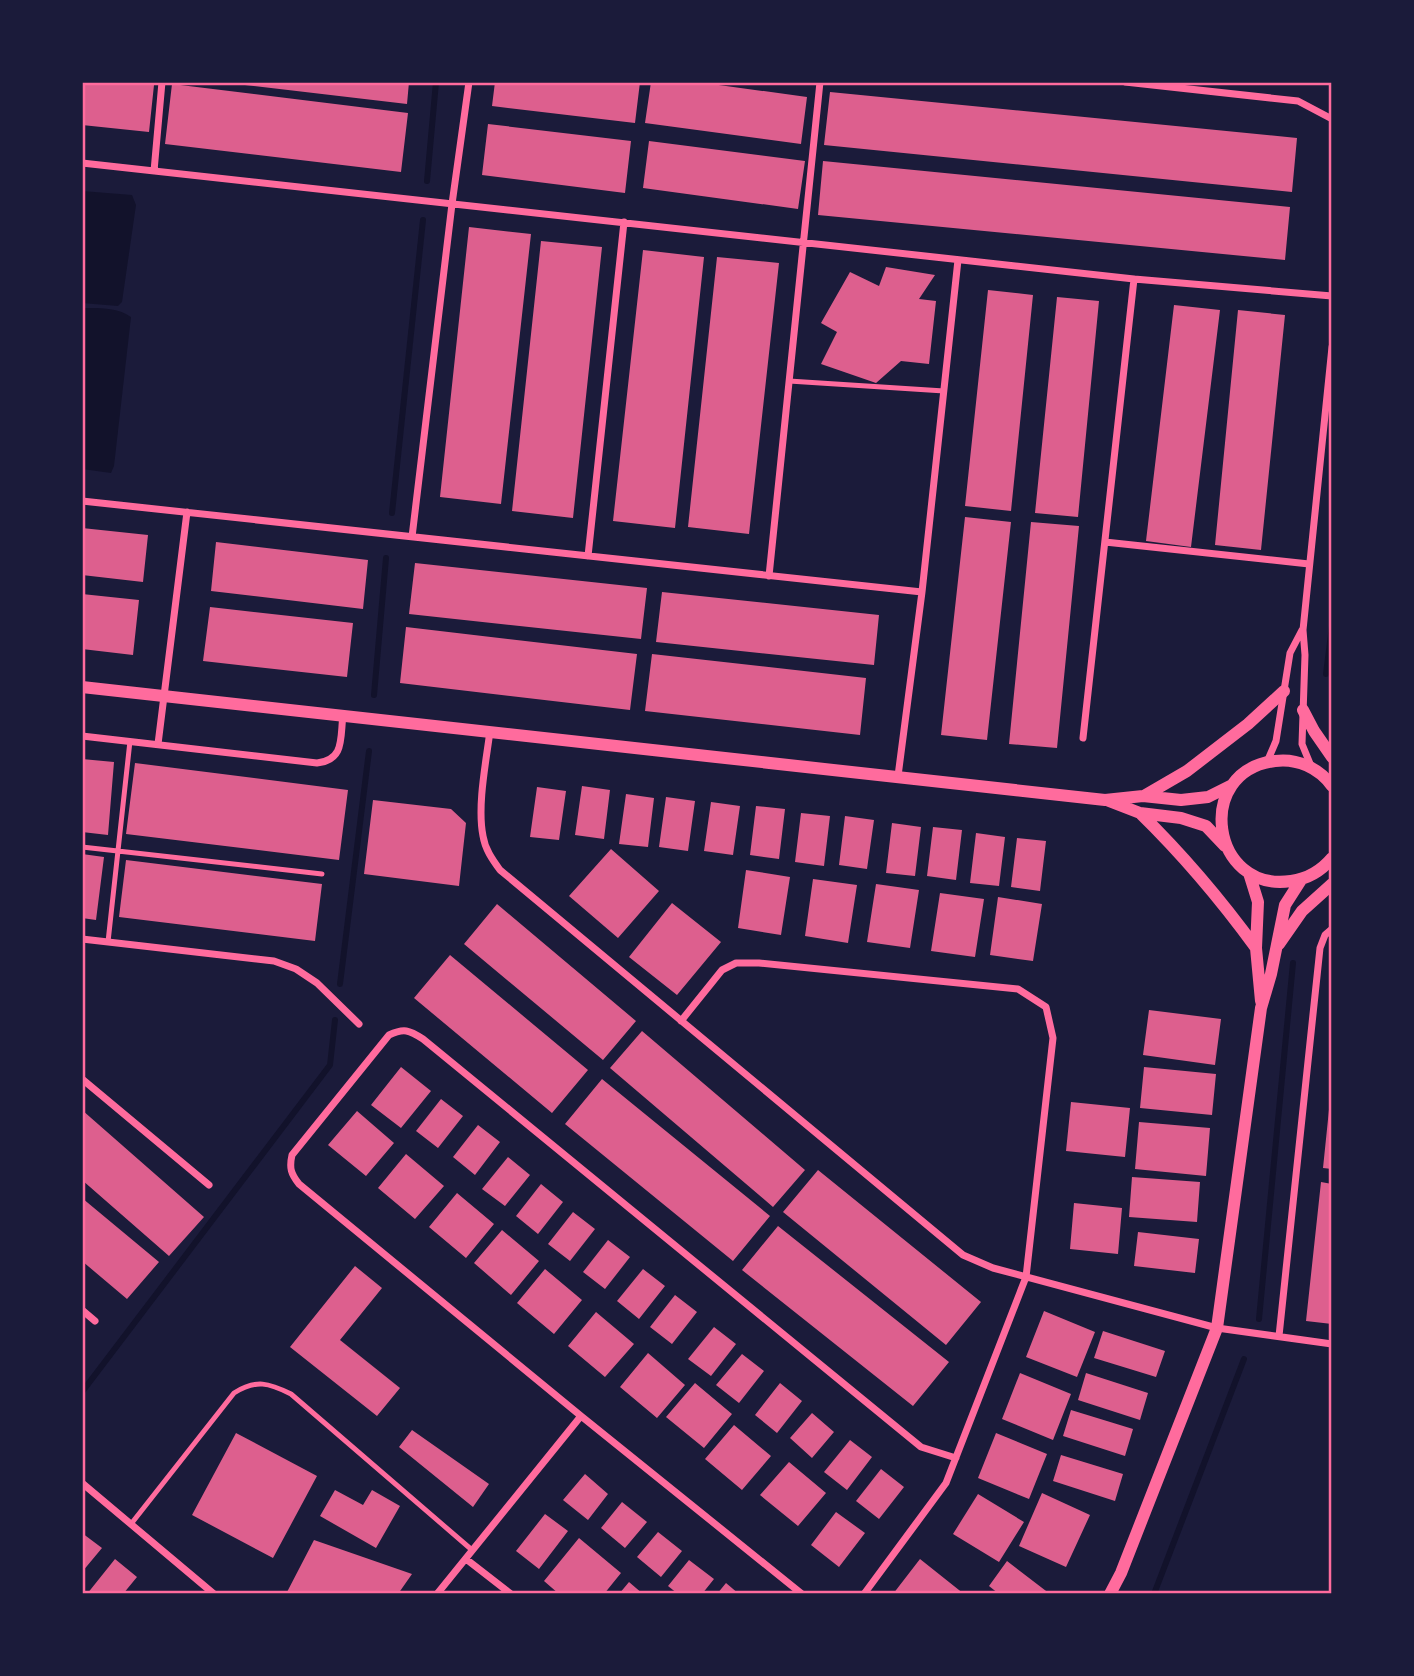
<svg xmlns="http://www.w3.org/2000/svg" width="1414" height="1676" viewBox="0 0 1414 1676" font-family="Poppins,sans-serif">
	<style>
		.water { fill: #12122b }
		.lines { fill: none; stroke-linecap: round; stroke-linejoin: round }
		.stream { stroke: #12122b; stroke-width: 6 }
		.building { fill: #dd5f8e }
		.service { stroke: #ff6b9d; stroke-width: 5 }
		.minor { stroke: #ff6b9d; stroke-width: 7 }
		.tertiary { stroke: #ff6b9d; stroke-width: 12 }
		.neatline { fill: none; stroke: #ff6b9d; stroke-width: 2.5 }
	</style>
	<rect width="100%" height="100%" fill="#1b1b3a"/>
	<path class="water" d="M 82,191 L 132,195 L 136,205 L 122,302 L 118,306 L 82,303 Z
		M 82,308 C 99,308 117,307 131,317 L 114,466 L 111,473 L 82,469 Z"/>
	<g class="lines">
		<path class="stream" d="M 427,181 L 436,82
			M 392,513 L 423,220
			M 1326,674 L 1332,626
			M 374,695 L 386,558
			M 340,984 L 369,751
			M 1259,1319 L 1293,963
			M 82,1392 L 330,1065 L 335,1020
			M 1154,1594 L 1244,1359"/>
	</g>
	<path class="building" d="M 82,82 L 130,82 L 154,85 L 149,132 L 82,125 Z
		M 236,82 L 409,82 L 407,104 L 236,84 Z
		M 495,82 L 640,82 L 635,123 L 492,106 Z
		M 651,82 L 697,82 L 807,97 L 801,144 L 645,123 Z
		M 172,84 L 408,113 L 401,172 L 165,144 Z
		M 830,92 L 1297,138 L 1292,192 L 824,145 Z
		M 488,124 L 631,141 L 625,193 L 482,175 Z
		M 649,141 L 805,161 L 798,209 L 643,188 Z
		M 823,161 L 1290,207 L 1285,260 L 818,215 Z
		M 469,227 L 531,234 L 501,504 L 440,497 Z
		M 541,241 L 602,247 L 573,518 L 512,511 Z
		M 643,250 L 704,257 L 675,528 L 613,521 Z
		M 717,257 L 779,263 L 749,534 L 688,527 Z
		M 886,267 L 935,275 L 919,299 L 936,301 L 929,364 L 901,361 L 876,383 L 821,364 L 837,332 L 821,323 L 850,272 L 879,286 Z
		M 988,290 L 1033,295 L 1011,511 L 965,506 Z
		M 1057,297 L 1099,301 L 1078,517 L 1035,513 Z
		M 1174,305 L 1220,310 L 1191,547 L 1146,541 Z
		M 1238,310 L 1285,315 L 1261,550 L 1215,545 Z
		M 965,517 L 1011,522 L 987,740 L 941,735 Z
		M 1031,522 L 1079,526 L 1057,748 L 1009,744 Z
		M 82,528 L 148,535 L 143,582 L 82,575 Z
		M 216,542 L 368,560 L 363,609 L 211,591 Z
		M 415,563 L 647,588 L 641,639 L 409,614 Z
		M 662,592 L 879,615 L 874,665 L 656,642 Z
		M 82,594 L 139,600 L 133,655 L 82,649 Z
		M 210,607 L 353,623 L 347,677 L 203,661 Z
		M 406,627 L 637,654 L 630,710 L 400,683 Z
		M 652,654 L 866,678 L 860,735 L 645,711 Z
		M 82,759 L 114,762 L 108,835 L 82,832 Z
		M 135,763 L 348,790 L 339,860 L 126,834 Z
		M 582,786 L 610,790 L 604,839 L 575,835 Z
		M 537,787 L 566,791 L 559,840 L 530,837 Z
		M 626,794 L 654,798 L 648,847 L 619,844 Z
		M 666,797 L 695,801 L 688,851 L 659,847 Z
		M 373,800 L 451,809 L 466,823 L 459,886 L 364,874 Z
		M 711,802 L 740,806 L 733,855 L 704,851 Z
		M 756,806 L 785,809 L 779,859 L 750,855 Z
		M 801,813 L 830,816 L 824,866 L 795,862 Z
		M 845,816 L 874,820 L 867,869 L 839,865 Z
		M 892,823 L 921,827 L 915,876 L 886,873 Z
		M 933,827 L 962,830 L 956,880 L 927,876 Z
		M 976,833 L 1005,837 L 999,886 L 970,883 Z
		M 1017,838 L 1046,841 L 1040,891 L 1011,887 Z
		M 611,849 L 659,891 L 618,938 L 569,896 Z
		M 82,854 L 104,857 L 96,920 L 82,918 Z
		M 126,860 L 322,884 L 315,941 L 119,917 Z
		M 746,870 L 790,877 L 781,935 L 738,928 Z
		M 813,879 L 857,885 L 848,943 L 805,936 Z
		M 876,884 L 919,890 L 910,948 L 867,942 Z
		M 940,893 L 984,899 L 975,957 L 931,951 Z
		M 998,897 L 1042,904 L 1033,961 L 990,955 Z
		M 672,903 L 721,942 L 677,995 L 629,957 Z
		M 497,904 L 636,1021 L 603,1060 L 464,944 Z
		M 450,955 L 588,1070 L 552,1113 L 414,998 Z
		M 1149,1010 L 1221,1019 L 1215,1065 L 1143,1055 Z
		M 642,1031 L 805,1170 L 773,1207 L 610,1068 Z
		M 401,1067 L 431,1091 L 401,1128 L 371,1105 Z
		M 1144,1067 L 1216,1074 L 1212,1115 L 1140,1108 Z
		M 602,1079 L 770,1216 L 733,1261 L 565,1124 Z
		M 441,1099 L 463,1116 L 438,1148 L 416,1131 Z
		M 1330,1100 L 1332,1100 L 1332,1169 L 1323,1168 Z
		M 1071,1102 L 1130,1108 L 1125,1157 L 1066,1151 Z
		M 82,1110 L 204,1217 L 169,1256 L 82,1180 Z
		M 357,1111 L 394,1143 L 366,1176 L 328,1145 Z
		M 1139,1122 L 1210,1128 L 1206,1176 L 1135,1169 Z
		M 478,1125 L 500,1142 L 475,1175 L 453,1157 Z
		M 406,1154 L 444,1186 L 415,1219 L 378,1188 Z
		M 508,1157 L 530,1175 L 505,1206 L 482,1189 Z
		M 818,1170 L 981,1302 L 946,1345 L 783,1212 Z
		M 1132,1177 L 1200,1182 L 1197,1222 L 1129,1217 Z
		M 1321,1182 L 1332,1184 L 1332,1324 L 1306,1321 Z
		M 541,1184 L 563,1202 L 538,1234 L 516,1216 Z
		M 457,1193 L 494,1224 L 466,1258 L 429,1227 Z
		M 82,1198 L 159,1262 L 127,1299 L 82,1261 Z
		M 1074,1203 L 1122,1208 L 1118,1254 L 1070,1249 Z
		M 573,1212 L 595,1229 L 570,1261 L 548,1244 Z
		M 778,1226 L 949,1362 L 913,1406 L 742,1270 Z
		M 502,1230 L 539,1261 L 511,1295 L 474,1263 Z
		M 1138,1232 L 1199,1239 L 1195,1273 L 1134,1266 Z
		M 608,1240 L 630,1257 L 605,1289 L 583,1272 Z
		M 355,1266 L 382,1288 L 340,1340 L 400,1388 L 377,1416 L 290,1347 Z
		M 545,1269 L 582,1300 L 554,1334 L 517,1303 Z
		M 643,1269 L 665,1286 L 639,1319 L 617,1301 Z
		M 675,1295 L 697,1312 L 672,1344 L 650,1327 Z
		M 1044,1311 L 1095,1332 L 1077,1377 L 1026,1357 Z
		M 596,1312 L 634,1344 L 605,1377 L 568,1346 Z
		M 714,1327 L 736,1344 L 711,1376 L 688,1359 Z
		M 1103,1331 L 1165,1351 L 1156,1377 L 1094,1358 Z
		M 648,1353 L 685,1385 L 657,1418 L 620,1387 Z
		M 742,1354 L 764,1371 L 739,1403 L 716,1385 Z
		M 1020,1373 L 1071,1394 L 1053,1440 L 1002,1419 Z
		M 1086,1373 L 1148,1393 L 1140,1420 L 1078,1400 Z
		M 695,1383 L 732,1414 L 704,1448 L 666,1417 Z
		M 780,1383 L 802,1401 L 777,1433 L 755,1415 Z
		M 1071,1410 L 1133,1429 L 1125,1456 L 1063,1436 Z
		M 812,1413 L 834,1432 L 812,1458 L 790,1438 Z
		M 734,1425 L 771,1456 L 742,1490 L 705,1459 Z
		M 412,1430 L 489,1484 L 473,1507 L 399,1447 Z
		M 236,1433 L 317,1476 L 273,1558 L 192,1515 Z
		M 996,1433 L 1047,1454 L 1029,1499 L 978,1478 Z
		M 850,1440 L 872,1457 L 847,1490 L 824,1472 Z
		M 1061,1455 L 1123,1474 L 1115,1501 L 1053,1481 Z
		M 789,1462 L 826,1493 L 798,1526 L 760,1495 Z
		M 881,1469 L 904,1487 L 879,1519 L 856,1501 Z
		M 585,1474 L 608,1494 L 588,1520 L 563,1500 Z
		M 335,1490 L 363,1505 L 372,1490 L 400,1506 L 376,1548 L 320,1516 Z
		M 1042,1493 L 1090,1515 L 1066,1567 L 1019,1546 Z
		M 978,1494 L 1024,1522 L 999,1562 L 953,1534 Z
		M 622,1502 L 647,1522 L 625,1548 L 601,1528 Z
		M 836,1512 L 865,1533 L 839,1567 L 811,1545 Z
		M 545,1514 L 568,1531 L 539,1569 L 516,1551 Z
		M 658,1532 L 682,1551 L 661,1577 L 637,1557 Z
		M 82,1533 L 102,1548 L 82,1572 Z
		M 579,1538 L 621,1573 L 604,1594 L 559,1594 L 544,1581 Z
		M 314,1540 L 412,1574 L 398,1594 L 286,1594 Z
		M 115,1559 L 137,1577 L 123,1594 L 87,1594 Z
		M 920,1559 L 964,1594 L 893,1594 Z
		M 689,1560 L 714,1579 L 702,1594 L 678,1594 L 668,1586 Z
		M 1007,1561 L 1050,1594 L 999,1594 L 989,1586 Z
		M 629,1582 L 643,1594 L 619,1594 Z
		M 726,1583 L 739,1594 L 717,1594 Z"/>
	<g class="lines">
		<path class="service" d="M 789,381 L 944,391
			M 82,847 L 322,874
			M 108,942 L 130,741
			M 131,1524 L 234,1393 C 256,1379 269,1383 291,1394 L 472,1550"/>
		<path class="minor" d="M 1125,82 L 1298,101 L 1332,119
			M 82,163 L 1134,279 L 1332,296
			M 154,171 L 162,82
			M 82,501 L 922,592
			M 412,537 L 452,204 L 469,82
			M 1105,542 L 1309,564
			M 588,556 L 624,222
			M 769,576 L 820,82
			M 490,731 C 486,762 477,806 483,836 C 485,849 492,859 500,870 L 963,1255 L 993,1268 L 1217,1328 L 1332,1344
			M 82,736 L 317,763 C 345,760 340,738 343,715
			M 1083,738 L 1134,279
			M 158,744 L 187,512
			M 1267,762 L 1276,741 L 1290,653 L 1302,630
			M 1311,766 L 1302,744 L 1305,655 L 1303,630 L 1332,347
			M 898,776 L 922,592 L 958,260
			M 82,939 L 274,961 L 296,969 L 317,983 L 359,1024
			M 681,1021 L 722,970 L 736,963 L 759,963 L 1018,989 L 1046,1007 L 1053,1038 L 1026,1277 L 946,1483 L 864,1594
			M 82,1079 L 209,1185
			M 82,1310 L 95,1321
			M 1279,1336 L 1320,948 L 1325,935 L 1332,929
			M 82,1483 L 214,1594
			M 466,1559 L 511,1594
			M 437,1594 L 581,1416
			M 802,1594 L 581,1416 L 299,1184 C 291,1174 289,1168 292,1155 L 389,1035 C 404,1028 409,1030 423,1039 L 921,1447 L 956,1458"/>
		<path class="tertiary" d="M 82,687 L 1105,800 L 1143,796 L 1181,800 L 1208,797 L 1232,785
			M 1303,710 L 1314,731 L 1332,757
			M 1332,786 C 1319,768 1297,758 1275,761 C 1193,771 1211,893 1291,881 C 1307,879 1321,871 1332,858
			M 1144,796 L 1187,771 L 1248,724 L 1284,691
			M 1109,801 L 1140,813 L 1181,818 L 1206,826 L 1225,846
			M 1140,813 C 1183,855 1221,900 1256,948
			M 1249,873 L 1258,902 L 1256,948 L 1261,1001
			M 1279,944 L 1302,911 L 1332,884
			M 1110,1594 L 1121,1573 L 1217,1328 L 1261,1008 L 1271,974 L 1285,905 L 1301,880"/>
	</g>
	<rect width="1414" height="1676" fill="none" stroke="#1b1b3a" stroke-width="168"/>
	<rect x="84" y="84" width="1246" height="1508" class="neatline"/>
</svg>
